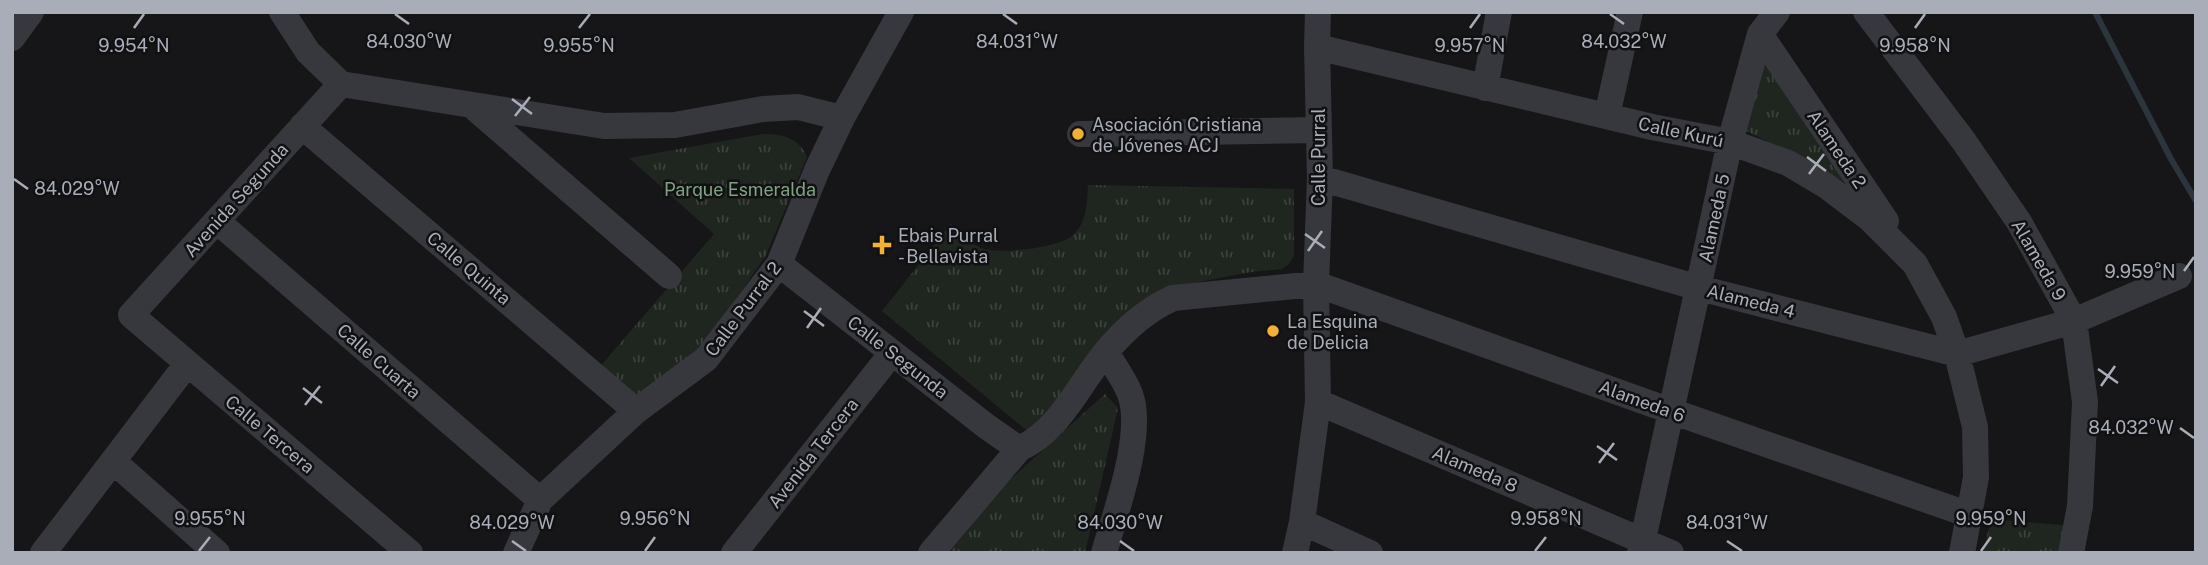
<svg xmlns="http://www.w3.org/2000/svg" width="2208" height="565" viewBox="0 0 2208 565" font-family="'Public Sans',sans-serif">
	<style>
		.grass { fill: url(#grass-tufts) }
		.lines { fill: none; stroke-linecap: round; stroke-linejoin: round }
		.stream { stroke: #2c353c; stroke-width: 6 }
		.minor { stroke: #37383d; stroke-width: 26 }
		.ticks { fill: none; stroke: #a8adb8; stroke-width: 2.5 }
		.poi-dot { fill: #f2b134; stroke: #111113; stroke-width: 2.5 }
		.labels { text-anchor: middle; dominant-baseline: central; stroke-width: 5; stroke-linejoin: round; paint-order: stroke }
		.poi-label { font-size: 18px; fill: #a8adb8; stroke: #111113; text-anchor: start }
		.street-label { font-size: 18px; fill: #a8adb8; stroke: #111113 }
		.park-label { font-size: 18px; fill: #7fa381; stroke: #111113 }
		.ticks-label { font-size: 18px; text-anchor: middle; fill: #a8adb8; stroke: #111113; stroke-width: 5; stroke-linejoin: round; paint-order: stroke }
	</style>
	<defs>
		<pattern id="grass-tufts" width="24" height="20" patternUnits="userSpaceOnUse" patternTransform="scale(1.75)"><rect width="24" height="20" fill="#1e261f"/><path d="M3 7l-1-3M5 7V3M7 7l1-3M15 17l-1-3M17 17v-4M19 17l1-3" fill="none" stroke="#3c433d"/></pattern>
	</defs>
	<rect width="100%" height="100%" fill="#161618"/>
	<path class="grass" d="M 1763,56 L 1860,192 L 1814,164 L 1740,128 Z
		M 763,134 C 783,134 799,138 807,157 L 766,255 L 701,351 L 641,402 L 598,369 L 714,234 L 629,158 Z
		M 1088,185 L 1294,189 L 1294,255 L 1289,264 L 1282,269 L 1251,272 L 1162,289 L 1140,302 L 1032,432 L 1025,429 L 882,311 L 951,224 C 960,232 970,244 981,248 C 1000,255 1057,248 1072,236 C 1087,224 1087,202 1088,185 Z
		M 1105,394 L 1118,408 L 1085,553 L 949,553 L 1003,486 Z
		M 1991,519 L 2073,526 L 2067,553 L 1983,553 Z"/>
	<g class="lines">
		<path class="stream" d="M 2095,12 L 2171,159 L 2196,201"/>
		<path class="minor" d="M 282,12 L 308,52 L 341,84 L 604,126 L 675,125 L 763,109 L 798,107 L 842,118
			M 1866,12 L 1963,140 L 2019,222 L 2074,321 L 2085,402 L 2080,506 L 2071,553
			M 1760,34 L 1886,221
			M 12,38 L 31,12
			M 1317,47 L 1652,127 L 1730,142 L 1788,163 L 1825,185 L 1870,219 L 1915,264 L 1944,317 L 1957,354 L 1975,427 L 1976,477 L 1962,553
			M 341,84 L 131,315 L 410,553
			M 1485,88 L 1499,12
			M 471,105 L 669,276
			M 1607,116 L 1630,12
			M 302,126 L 636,411
			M 1080,134 L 1319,130
			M 1320,178 L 1699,288 L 1957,354 L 2074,321 L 2179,276
			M 218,222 L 540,500
			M 779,264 L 986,426 L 1019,449
			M 1318,402 L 1671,553
			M 113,461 L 217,553
			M 1302,522 L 1370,553
			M 43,553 L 187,364
			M 516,553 L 540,500 L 636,411 L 706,359 L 779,264 L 817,170 L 842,118 L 901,12
			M 734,553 L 892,353
			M 931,553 L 1019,449 C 1060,430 1077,387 1105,353 C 1124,330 1146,310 1173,298 L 1316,284 L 1671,411 L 1970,515
			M 1104,553 C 1115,514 1145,433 1130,394 C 1125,380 1114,366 1106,352
			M 1295,553 L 1302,522 L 1318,402 L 1316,284 L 1320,178 L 1317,47 L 1318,12
			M 1640,553 L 1730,142 L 1760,34 L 1777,12"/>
	</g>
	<path class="ticks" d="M 395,14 L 409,24M 1003,14 L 1017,24M 1610,14 L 1624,24M 134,28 L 144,14M 579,28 L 590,14M 1470,28 L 1480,14M 1915,28 L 1925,14M 512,99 L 532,114M 515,116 L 530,97M 1807,157 L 1826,171M 1809,174 L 1824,154M 14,179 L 28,189M 1305,234 L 1325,248M 1308,251 L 1322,231M 2184,271 L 2194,257M 804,311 L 824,326M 807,328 L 821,308M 2098,369 L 2118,383M 2101,386 L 2115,366M 303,388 L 322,403M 305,405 L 320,386M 2180,428 L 2194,438M 1597,446 L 1617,460M 1599,463 L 1614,443M 512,541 L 526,551M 1120,541 L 1134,551M 1727,541 L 1742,551M 199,551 L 210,537M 645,551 L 655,537M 1535,551 L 1546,537M 1981,551 L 1991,537"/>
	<g class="poi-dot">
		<circle cx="1078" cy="134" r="7"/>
		<path d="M878.5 234.5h7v7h7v7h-7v7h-7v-7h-7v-7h7z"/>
		<circle cx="1273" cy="331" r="7"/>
	</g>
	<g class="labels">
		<g class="poi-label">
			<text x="1092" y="124">Asociación Cristiana<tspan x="1092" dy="21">de Jóvenes ACJ</tspan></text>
			<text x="898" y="235">Ebais Purral<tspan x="898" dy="21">- Bellavista</tspan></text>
			<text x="1287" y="321">La Esquina<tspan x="1287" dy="21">de Delicia</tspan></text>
		</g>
		<g class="street-label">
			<text transform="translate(1681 132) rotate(12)">Calle Kurú</text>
			<text transform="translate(1837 149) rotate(56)">Alameda 2</text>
			<text transform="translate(1318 157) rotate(-90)">Calle Purral</text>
			<text transform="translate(236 200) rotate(-48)">Avenida Segunda</text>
			<text transform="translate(1714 218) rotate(-78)">Alameda 5</text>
			<text transform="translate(2039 260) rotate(60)">Alameda 9</text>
			<text transform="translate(469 268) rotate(40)">Calle Quinta</text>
			<text transform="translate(1751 301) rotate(14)">Alameda 4</text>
			<text transform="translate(743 309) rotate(-53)">Calle Purral 2</text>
			<text transform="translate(898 357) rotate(38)">Calle Segunda</text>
			<text transform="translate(379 361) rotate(41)">Calle Cuarta</text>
			<text transform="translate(1642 401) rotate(20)">Alameda 6</text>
			<text transform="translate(270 434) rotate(40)">Calle Tercera</text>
			<text transform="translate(813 453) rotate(-52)">Avenida Tercera</text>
			<text transform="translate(1475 469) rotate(23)">Alameda 8</text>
		</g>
		<g class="park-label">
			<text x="740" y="189">Parque Esmeralda</text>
		</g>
	</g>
	<g class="ticks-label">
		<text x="409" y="48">84.030°W</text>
		<text x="1624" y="48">84.032°W</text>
		<text x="1017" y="48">84.031°W</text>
		<text x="1915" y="52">9.958°N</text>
		<text x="134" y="52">9.954°N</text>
		<text x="579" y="52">9.955°N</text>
		<text x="1470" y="52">9.957°N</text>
		<text x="77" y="195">84.029°W</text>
		<text x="2140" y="278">9.959°N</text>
		<text x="2131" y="434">84.032°W</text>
		<text x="210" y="525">9.955°N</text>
		<text x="655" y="525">9.956°N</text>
		<text x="1546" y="525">9.958°N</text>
		<text x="1991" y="525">9.959°N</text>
		<text x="512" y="529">84.029°W</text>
		<text x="1120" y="529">84.030°W</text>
		<text x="1727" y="529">84.031°W</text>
	</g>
	<rect width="2208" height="565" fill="none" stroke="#a8adb8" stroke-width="28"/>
</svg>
